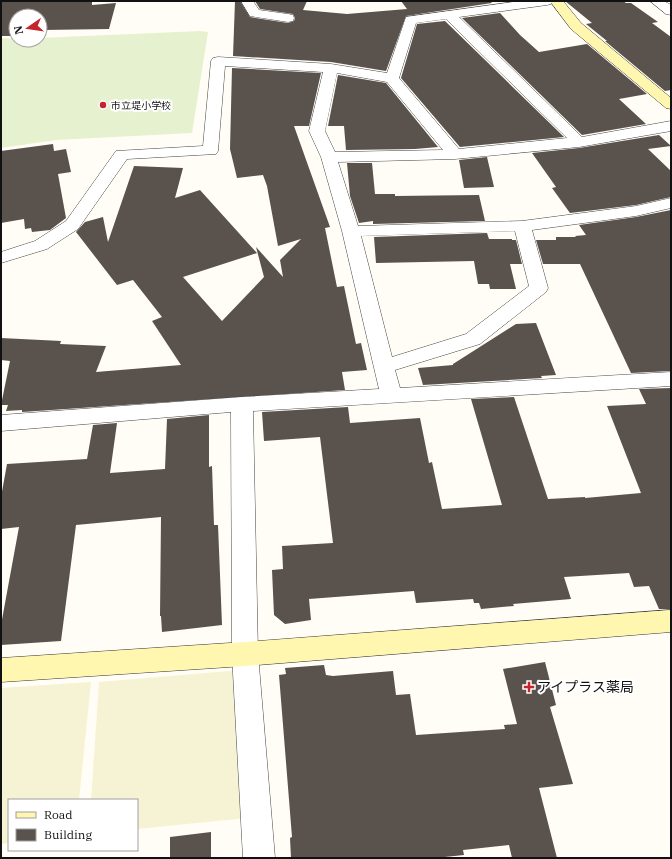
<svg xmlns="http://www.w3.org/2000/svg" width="672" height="859" viewBox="0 0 672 859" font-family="'IBM Plex Serif','Noto Sans JP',serif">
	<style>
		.farmland { fill: #f6f3d4 }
		.pitch { fill: #e6f2cf }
		.building { fill: #5a524d }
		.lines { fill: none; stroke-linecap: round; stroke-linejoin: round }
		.street-casing { stroke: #444; stroke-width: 1 }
		.secondary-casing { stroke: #333; stroke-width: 1 }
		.street { fill: #fff; fill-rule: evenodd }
		.secondary { fill: #fff6b0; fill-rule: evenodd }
		.poi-dot { fill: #c4262e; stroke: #fff; stroke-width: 1.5 }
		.labels { text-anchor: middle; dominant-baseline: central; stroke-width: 4; stroke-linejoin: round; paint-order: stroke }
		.far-poi-label { font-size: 10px; fill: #111; stroke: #fff; text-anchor: start }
		.near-poi-label { font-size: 14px; fill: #111; stroke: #fff; text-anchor: start }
	</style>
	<rect width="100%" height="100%" fill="#fffdf5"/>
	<path class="farmland" d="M 241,670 L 247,818 L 137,829 L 137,800 L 91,800 L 99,682 Z
		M 91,682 L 79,800 L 9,800 L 9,843 L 1,844 L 1,688 Z"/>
	<path class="pitch" d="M 200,31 L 208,32 L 192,133 L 56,140 L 1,148 L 1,38 L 40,40 L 40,38 Z"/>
	<path class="building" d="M 1,1 L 92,1 L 92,5 L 116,3 L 109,29 L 43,30 L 40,34 L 40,16 L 16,16 L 16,36 L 1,36 Z
		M 235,1 L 240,1 L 250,17 L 288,23 L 294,21 L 295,18 L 293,14 L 260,9 L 255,1 L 307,1 L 303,10 L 347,14 L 407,9 L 401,1 L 490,1 L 492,3 L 406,16 L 386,71 L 331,62 L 233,56 Z
		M 565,1 L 623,1 L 626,3 L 631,3 L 658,22 L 652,23 L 671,37 L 671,90 L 665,91 L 605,41 L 607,41 L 586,24 L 592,23 Z
		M 500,13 L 520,35 L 539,52 L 587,44 L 647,94 L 619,99 L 646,124 L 582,135 L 462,18 Z
		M 445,21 L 564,137 L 460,147 L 401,78 L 417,24 Z
		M 232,68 L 321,73 L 309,126 L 294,126 L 330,227 L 325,228 L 337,287 L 344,286 L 356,344 L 361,343 L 367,370 L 342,372 L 345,390 L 22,412 L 22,410 L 6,411 L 8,405 L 1,405 L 10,361 L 1,360 L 1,338 L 61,341 L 60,344 L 106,346 L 96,372 L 181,365 L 152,321 L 162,317 L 133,280 L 117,285 L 76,232 L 85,222 L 103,217 L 108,242 L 134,166 L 183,168 L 175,198 L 200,190 L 257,253 L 183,277 L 222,321 L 264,277 L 256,247 L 283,277 L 280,260 L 301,239 L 278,246 L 267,186 L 263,175 L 237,178 L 230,149 Z
		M 338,75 L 386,83 L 438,147 L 415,149 L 346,150 L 344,126 L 328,126 Z
		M 659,135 L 671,146 L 648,149 L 671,171 L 671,197 L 636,205 L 570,213 L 552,188 L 556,187 L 532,153 L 579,148 Z
		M 53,144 L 54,151 L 66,149 L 71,172 L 58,174 L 66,218 L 50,230 L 32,232 L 31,228 L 25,229 L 24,219 L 1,223 L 1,151 Z
		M 487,157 L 494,187 L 464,188 L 459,160 Z
		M 347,163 L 372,163 L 375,194 L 395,194 L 395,196 L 479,195 L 485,221 L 373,224 L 373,221 L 359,223 L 350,196 Z
		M 671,210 L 671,371 L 631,373 L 580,264 L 543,264 L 536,240 L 556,240 L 556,237 L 576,237 L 575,236 L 586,235 L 579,225 L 636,217 Z
		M 487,233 L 489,239 L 512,239 L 512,240 L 516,240 L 522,264 L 510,264 L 516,289 L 490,289 L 489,284 L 478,284 L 474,261 L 376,263 L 374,237 Z
		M 536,323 L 556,375 L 541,376 L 542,378 L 423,385 L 418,368 L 453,365 L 453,364 L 516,324 Z
		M 671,388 L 671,609 L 659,609 L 649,586 L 634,587 L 629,573 L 564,577 L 571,599 L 513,604 L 514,606 L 481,609 L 479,603 L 474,603 L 473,599 L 416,603 L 414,591 L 309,599 L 311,620 L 285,624 L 274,615 L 272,570 L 283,569 L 282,546 L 333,543 L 320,437 L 264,441 L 262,412 L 348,407 L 350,423 L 420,418 L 429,463 L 432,462 L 442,509 L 502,505 L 471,399 L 514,397 L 548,499 L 585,497 L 585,498 L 641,493 L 607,406 L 646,404 L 639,389 Z
		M 209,415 L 209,467 L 212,466 L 214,525 L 218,525 L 222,625 L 162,632 L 161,616 L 160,616 L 161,517 L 76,525 L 61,641 L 1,645 L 1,625 L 19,527 L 1,529 L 1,497 L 7,464 L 87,459 L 93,425 L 117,423 L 110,473 L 165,469 L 167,419 Z
		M 545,662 L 556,705 L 550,707 L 573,784 L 539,788 L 557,858 L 512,858 L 509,845 L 463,850 L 464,855 L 435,858 L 291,858 L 290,838 L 292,837 L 279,675 L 286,674 L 285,668 L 324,665 L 326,675 L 333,676 L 393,671 L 396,695 L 410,694 L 416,735 L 505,729 L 504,725 L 517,724 L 503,669 Z
		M 211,832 L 211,858 L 170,858 L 170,837 Z"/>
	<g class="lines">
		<g class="street-casing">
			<path id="street" d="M 241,1 L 253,1 L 259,10 L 288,14 L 293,15 L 294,18 L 293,21 L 288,22 L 250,16 Z
				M 520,1 L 553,1 L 551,4 L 547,5 L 459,17 L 582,137 L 671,121 L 671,131 L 579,147 L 455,159 L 338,162 L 358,226 L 522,221 L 636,206 L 671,198 L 671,208 L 636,216 L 532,230 L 548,288 L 546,292 L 480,344 L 395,370 L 400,388 L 671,372 L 671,386 L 253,411 L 258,654 L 275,858 L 243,858 L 232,654 L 231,412 L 1,431 L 1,415 L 242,397 L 379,389 L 342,231 L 321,157 L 309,131 L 323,72 L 225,66 L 218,151 L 216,154 L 127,159 L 78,229 L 47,249 L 1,263 L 1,252 L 35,241 L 66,221 L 116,151 L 203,146 L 211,61 L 213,58 L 218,57 L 331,64 L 387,73 L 406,17 ZM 446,19 L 567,138 L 459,149 L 399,78 L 416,23 ZM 337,73 L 387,82 L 443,150 L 335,152 L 325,131 ZM 515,231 L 529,286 L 466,334 L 392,357 L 361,236 Z
				M 650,1 L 664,1 L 671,5 L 671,15 L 666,14 Z"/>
		</g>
		<g class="secondary-casing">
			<path id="secondary" d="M 550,1 L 563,1 L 581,23 L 671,98 L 671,109 L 666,108 L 571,29 Z
				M 671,610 L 671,632 L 245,666 L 1,682 L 1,658 L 245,642 Z"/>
		</g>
		<use href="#street" class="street"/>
		<use href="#secondary" class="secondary"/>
	</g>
	<g class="poi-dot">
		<circle cx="103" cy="105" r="4"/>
		<path d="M527 681h4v4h4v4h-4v4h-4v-4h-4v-4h4z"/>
	</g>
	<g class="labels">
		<g class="far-poi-label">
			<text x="111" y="105">市立堤小学校</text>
		</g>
		<g class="near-poi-label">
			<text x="537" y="687">アイプラス薬局</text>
		</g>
	</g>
	<rect width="672" height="859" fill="none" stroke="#111111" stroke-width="4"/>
	<rect x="8" y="799" width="130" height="52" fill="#ffffff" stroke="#a0a0a0"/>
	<rect x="16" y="812" width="20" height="6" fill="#fff6b0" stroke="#a0a0a0"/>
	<text x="44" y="819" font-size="12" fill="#111111">Road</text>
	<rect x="16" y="829" width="20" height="12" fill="#5a524d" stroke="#a0a0a0"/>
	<text x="44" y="839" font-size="12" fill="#111111">Building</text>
	<g transform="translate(28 28) rotate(257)"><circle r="19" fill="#ffffff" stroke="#a0a0a0"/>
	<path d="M0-3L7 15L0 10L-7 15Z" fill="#c4262e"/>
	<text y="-6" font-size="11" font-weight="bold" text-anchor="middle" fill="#111111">N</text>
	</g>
</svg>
